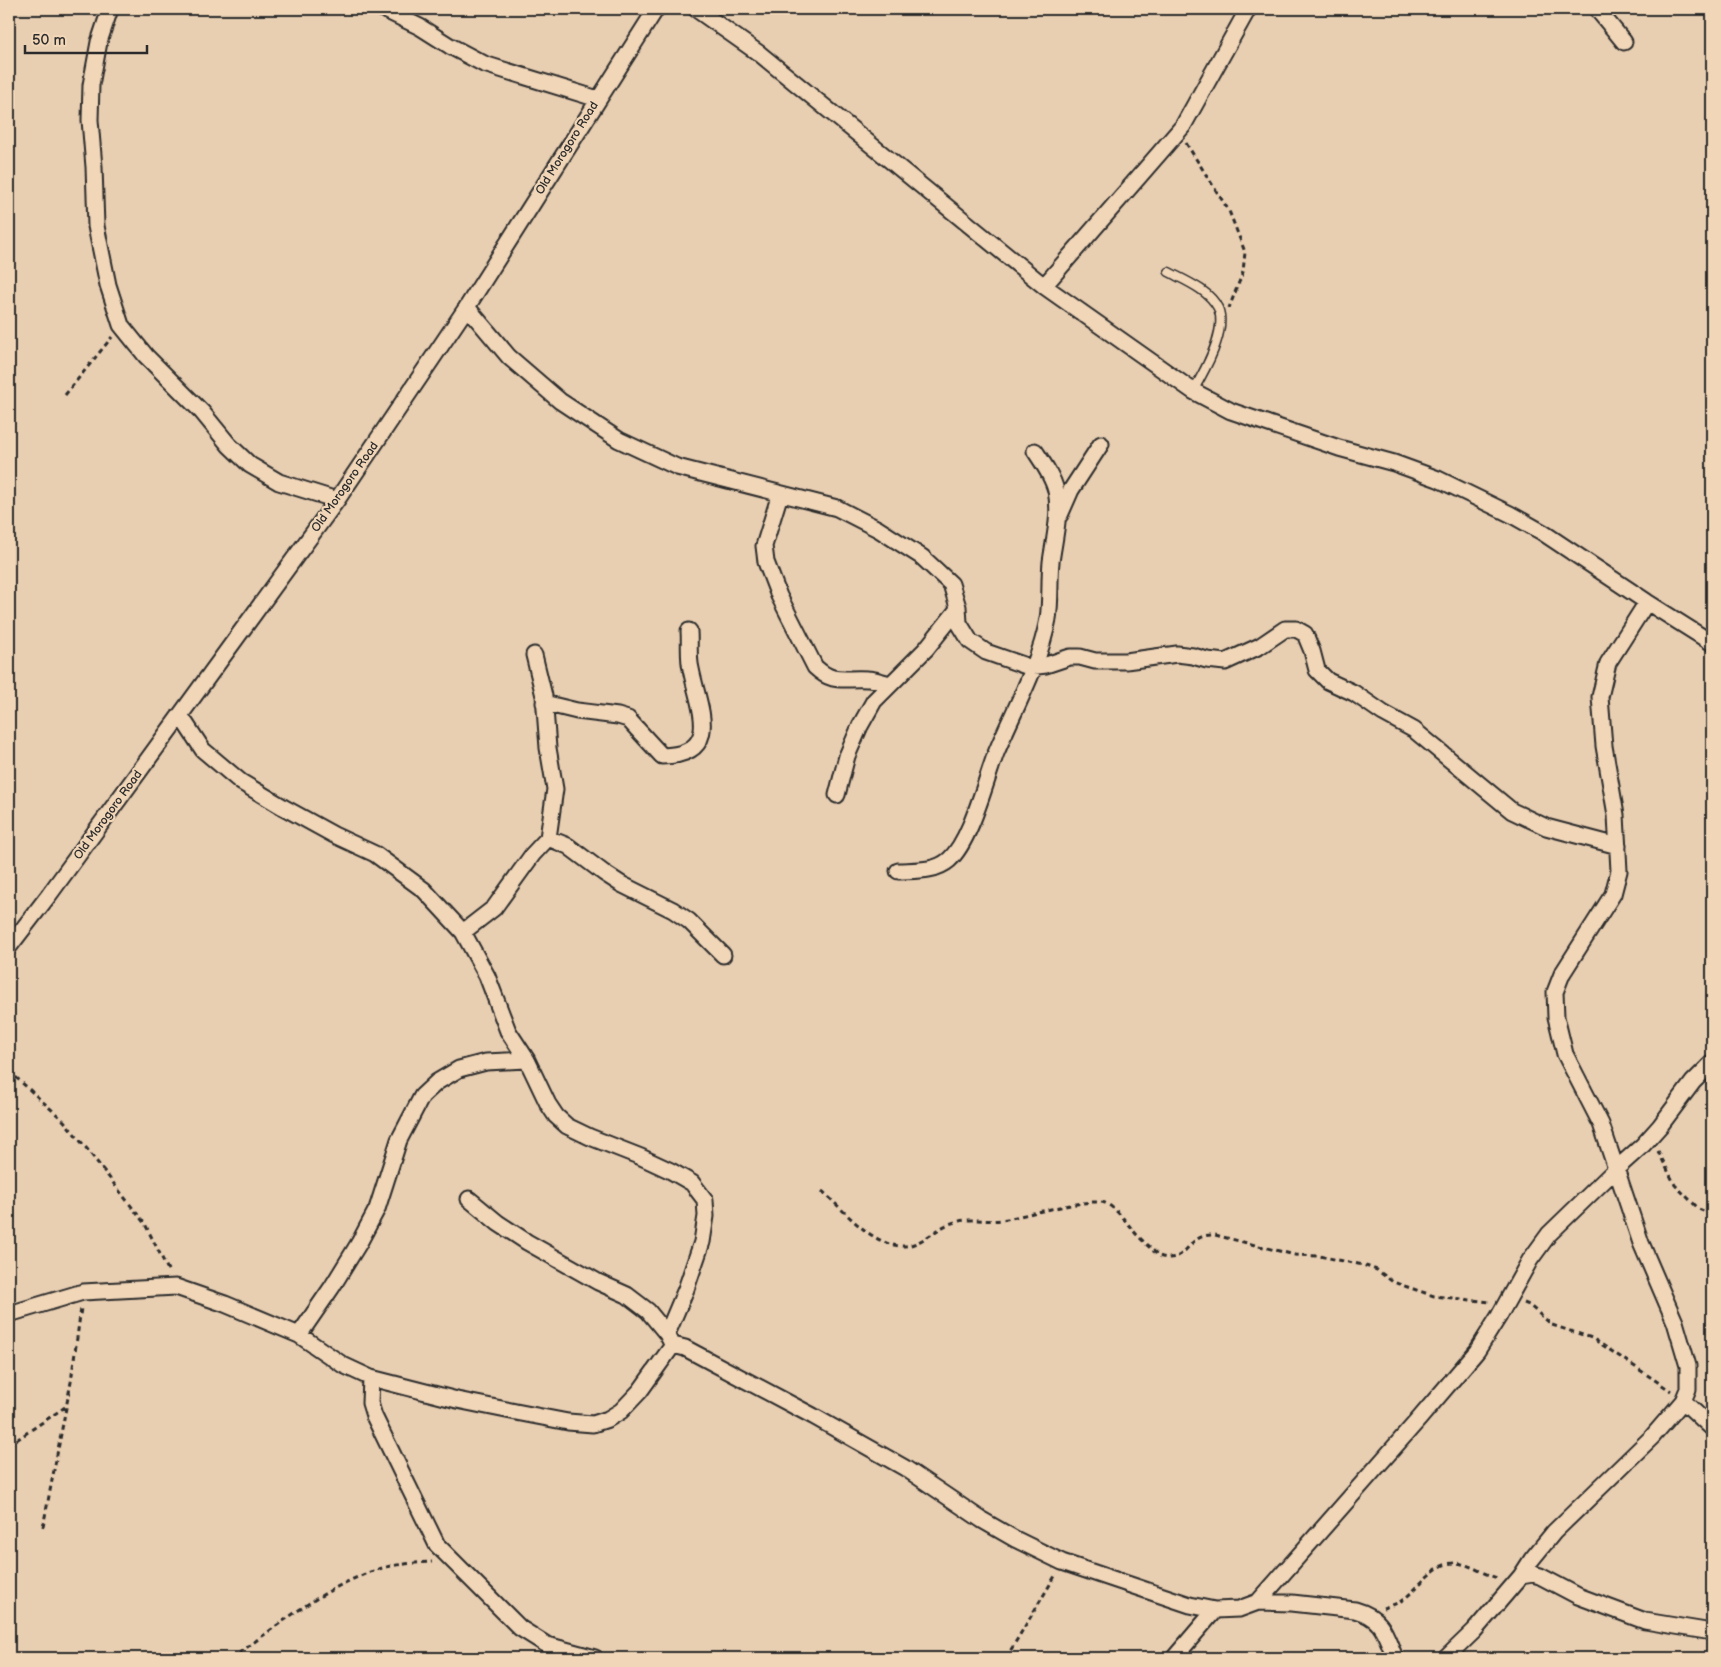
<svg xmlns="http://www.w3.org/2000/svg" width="1721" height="1667" viewBox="0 0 1721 1667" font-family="'Balsamiq Sans',sans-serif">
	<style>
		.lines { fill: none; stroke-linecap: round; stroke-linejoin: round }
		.lane-casing { stroke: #2b2b2b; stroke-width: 11 }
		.street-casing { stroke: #2b2b2b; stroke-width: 19 }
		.path { stroke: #2b2b2b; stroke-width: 3; stroke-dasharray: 5 4; stroke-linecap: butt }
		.lane { stroke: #f1d6b8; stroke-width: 8 }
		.street { stroke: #f1d6b8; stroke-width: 15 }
		.labels { text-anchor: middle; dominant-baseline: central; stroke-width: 4.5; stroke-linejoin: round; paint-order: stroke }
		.street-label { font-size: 12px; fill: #2b2b2b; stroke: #f1d6b8 }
	</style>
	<rect width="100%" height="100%" fill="#e9cfb2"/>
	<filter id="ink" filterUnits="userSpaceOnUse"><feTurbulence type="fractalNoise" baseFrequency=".02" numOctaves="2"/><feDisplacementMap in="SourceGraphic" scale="10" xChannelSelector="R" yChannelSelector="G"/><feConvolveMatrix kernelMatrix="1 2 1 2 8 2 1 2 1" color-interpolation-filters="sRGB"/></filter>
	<g filter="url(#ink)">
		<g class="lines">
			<g class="lane-casing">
				<path id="lane" d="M 1169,272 C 1186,281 1209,290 1218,308 C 1228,330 1204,372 1193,391"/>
			</g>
			<g class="street-casing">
				<path id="street" d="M 110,9 L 99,42 L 91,85 L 90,120 L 94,167 L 96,226 L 108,285 L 121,325 L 146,356 L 202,412 L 229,445 L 250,465 L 279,482 L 337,500
					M 383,9 L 420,27 L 450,46 L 484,64 L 598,99
					M 696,9 L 760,54 L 1044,286 L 1193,391 L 1231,411 L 1339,448 L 1394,463 L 1438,479 L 1510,514 L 1542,532 L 1647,602 L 1712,643
					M 1597,9 L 1624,42
					M 1044,286 L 1183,126 L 1248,9
					M 467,307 L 509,357 L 560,401 L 619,440 L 677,467 L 837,508 L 878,529 L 922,557 L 951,584 L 958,607 L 959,623 L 970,641 L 986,652 L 1029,667 L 1046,665 L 1070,657 L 1080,657 L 1095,661 L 1126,661 L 1177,654 L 1193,656 L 1207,660 L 1225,662 L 1260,646 L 1285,629 L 1296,629 L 1305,634 L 1312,651 L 1317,670 L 1328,681 L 1354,693 L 1383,713 L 1414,730 L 1512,811 L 1546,827 L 1618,846
					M 780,494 L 764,546 L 766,562 L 779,596 L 815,667 C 834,685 844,677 868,679 C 875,679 883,683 891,684
					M 1060,515 L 1071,490 L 1101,444
					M 544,703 L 577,711 L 618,716 L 628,719 L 662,756 C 724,755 698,706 691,669 C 688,658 690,643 689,631
					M 180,715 L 203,750 L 241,782 L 283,807 L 334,835 L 375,854 L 424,890 L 463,932 L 487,976 L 508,1031 L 527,1060 L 548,1104 L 556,1116 L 567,1126 L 590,1137 L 641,1157 L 671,1171 L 692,1183 L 705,1200 L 706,1216 L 702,1242 L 686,1289 L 667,1334
					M 837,795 L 847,756 L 860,726 L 874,701 L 926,649 L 958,609
					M 548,838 L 568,846 L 604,873 L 621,884 L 673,910 L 689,921 L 723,955
					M 898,871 C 915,870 935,872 949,860 C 971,840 985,782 996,753 C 1014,709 1039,667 1048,619 C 1051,600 1049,581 1051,562 C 1054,539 1061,514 1056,491 C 1053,477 1043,463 1035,451
					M 463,932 L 494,908 L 533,854 L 548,838 L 555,789 L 548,748 L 544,696 L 534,655
					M 9,947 L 49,895 L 337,500 L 467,307 L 656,9
					M 469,1199 L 498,1223 L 527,1242 L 598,1282 L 627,1295 L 648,1311 L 667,1334 L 671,1342
					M 9,1314 L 83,1292 L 176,1287 L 225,1304 L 299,1335 L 343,1365 L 371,1378 L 457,1400 L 516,1412 L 568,1422 L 593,1424 L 608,1419 L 621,1411 L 640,1391 L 673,1345 L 685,1348 L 813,1416 L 905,1468 L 982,1520 L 1015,1539 L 1062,1562 L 1190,1605 L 1215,1610 L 1239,1609 L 1258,1602 L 1419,1419 L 1477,1351 L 1499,1316 L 1530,1260 L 1549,1234 L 1615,1170 L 1643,1145 L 1660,1126 L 1693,1082 L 1712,1063
					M 299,1335 L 332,1287 L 359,1243 L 377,1209 L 399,1140 L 422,1096 L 437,1082 L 459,1069 L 486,1062 L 527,1060
					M 371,1378 L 370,1403 L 374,1416 L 437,1545 L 520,1628 L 547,1645 L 595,1658
					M 1683,1401 L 1712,1428
					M 1521,1576 L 1533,1574 L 1540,1576 L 1578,1596 L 1645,1621 L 1712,1632
					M 1258,1602 L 1292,1603 L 1355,1610 C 1383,1618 1385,1633 1395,1658
					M 1174,1658 L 1215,1610
					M 1446,1658 L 1474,1631 L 1521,1576 L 1532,1559 L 1554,1532 L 1652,1437 L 1683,1401 L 1688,1389 L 1688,1366 L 1675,1322 L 1641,1243 L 1601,1124 L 1565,1054 L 1556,1017 L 1555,992 L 1562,974 L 1613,894 L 1619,871 L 1616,815 L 1604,746 L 1600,697 L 1608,663 L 1647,602"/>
			</g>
			<path class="path" d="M 1186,143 L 1229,211 L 1245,252 L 1243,272 L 1229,308
				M 65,395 L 112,337
				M 9,1071 L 64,1121 L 87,1149 L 145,1224 L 169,1272
				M 1658,1151 L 1675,1185 L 1699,1209 L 1712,1215
				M 822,1191 C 843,1209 871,1245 901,1246 C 921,1247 935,1228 952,1223 C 969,1217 984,1222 1001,1220 C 1021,1217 1090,1197 1105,1203 C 1118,1209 1128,1225 1137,1235 C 1144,1242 1151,1249 1159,1256 C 1190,1266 1184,1233 1215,1235 L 1295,1255 L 1319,1256 L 1363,1265 L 1377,1270 L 1393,1282 L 1434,1296 L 1490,1302
				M 1524,1303 L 1529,1305 L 1552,1325 L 1592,1338 L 1671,1391
				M 9,1445 L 65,1407
				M 43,1527 L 71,1382 L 81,1308
				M 1383,1608 C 1389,1606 1396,1604 1401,1601 C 1420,1589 1435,1557 1462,1564 C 1475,1567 1485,1575 1498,1578
				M 232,1658 C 279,1625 323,1587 379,1569 C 395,1564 415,1563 432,1562
				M 1006,1658 L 1055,1576"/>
			<use href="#lane" class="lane"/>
			<use href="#street" class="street"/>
		</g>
	</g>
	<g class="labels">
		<g class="street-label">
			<text transform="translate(567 148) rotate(-58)">Old Morogoro Road</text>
			<text transform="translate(345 487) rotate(-55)">Old Morogoro Road</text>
			<text transform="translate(108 815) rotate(-54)">Old Morogoro Road</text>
		</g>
	</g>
	<rect width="1721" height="1667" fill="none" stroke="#f1d6b8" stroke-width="30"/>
	<rect x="15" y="15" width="1691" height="1637" fill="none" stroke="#2b2b2b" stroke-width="2" filter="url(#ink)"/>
	<path d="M25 45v8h122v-8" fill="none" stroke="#2b2b2b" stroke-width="2.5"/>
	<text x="32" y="45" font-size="15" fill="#2b2b2b" stroke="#f1d6b8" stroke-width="4" paint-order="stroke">50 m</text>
</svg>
